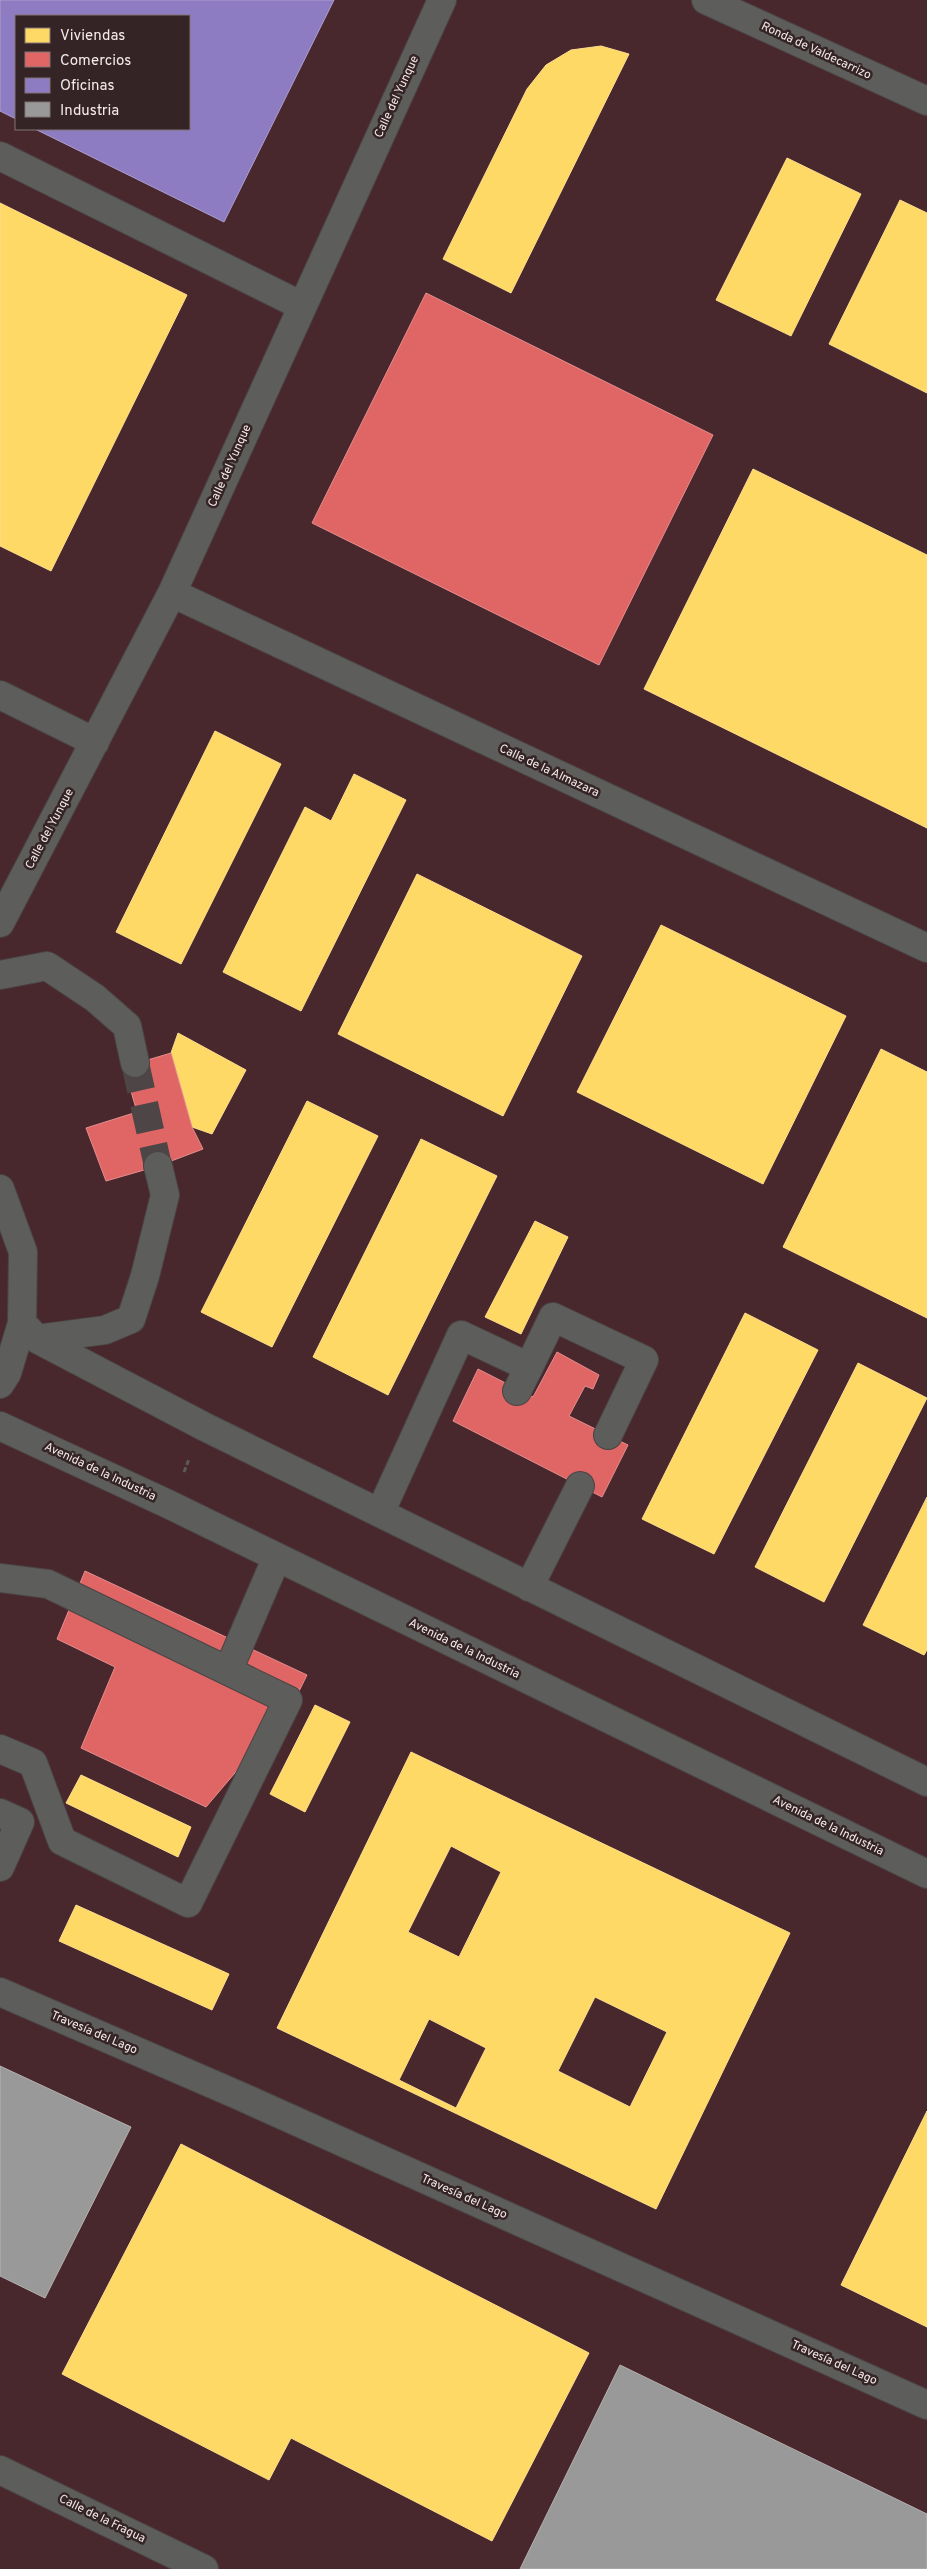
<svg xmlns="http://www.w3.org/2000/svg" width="927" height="2569" viewBox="0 0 927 2569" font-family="Overpass,sans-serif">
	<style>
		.green { fill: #49282d; fill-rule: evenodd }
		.homes { fill: #ffd966; stroke: #fcde8e; fill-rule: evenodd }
		.shops { fill: #e06666; stroke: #e68d8e }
		.offices { fill: #8e7cc3; stroke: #ad9dcf }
		.industry { fill: #999; stroke: #b5b1b1 }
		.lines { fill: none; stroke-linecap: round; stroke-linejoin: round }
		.minor-tunnel { stroke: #4e4546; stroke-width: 28; stroke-dasharray: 28 14; stroke-linecap: butt }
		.minor-casing { stroke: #4b4445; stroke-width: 30 }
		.path { stroke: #5b5959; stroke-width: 3; stroke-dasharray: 5 2.5; stroke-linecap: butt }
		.minor { stroke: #5d5d5c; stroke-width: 28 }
		.labels { text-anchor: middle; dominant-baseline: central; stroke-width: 5; stroke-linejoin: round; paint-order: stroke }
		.street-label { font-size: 12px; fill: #f5e9ea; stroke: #342426 }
	</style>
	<rect width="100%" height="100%" fill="#302829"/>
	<path class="green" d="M 0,0 L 927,0 L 927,2569 L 0,2569 ZM 16,16 L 189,16 L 189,129 L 16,129 Z"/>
	<path class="homes" d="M 601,46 L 629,54 L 511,293 L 443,259 L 527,89 L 546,65 L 571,50 Z
		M 787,158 L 861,194 L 791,336 L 716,300 Z
		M 900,200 L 927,213 L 927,393 L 829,344 Z
		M 0,203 L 187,295 L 51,571 L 0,546 Z
		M 753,469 L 927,555 L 927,828 L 644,689 Z
		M 215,731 L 281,764 L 181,964 L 116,932 Z
		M 354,774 L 406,800 L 301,1011 L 223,972 L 305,807 L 331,821 Z
		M 417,874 L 582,956 L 503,1116 L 338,1034 Z
		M 661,925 L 846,1016 L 763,1184 L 577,1092 Z
		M 178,1033 L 246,1070 L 212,1134 L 192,1127 L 171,1053 Z
		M 881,1049 L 927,1072 L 927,1318 L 783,1247 Z
		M 307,1101 L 378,1136 L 272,1347 L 201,1312 Z
		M 421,1139 L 497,1176 L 388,1395 L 313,1357 Z
		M 535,1221 L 568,1237 L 521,1334 L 485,1317 Z
		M 745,1313 L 818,1350 L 714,1554 L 642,1519 Z
		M 858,1363 L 927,1398 L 824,1602 L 755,1567 Z
		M 927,1497 L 927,1650 L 924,1655 L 863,1625 Z
		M 315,1705 L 350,1722 L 305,1812 L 270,1794 Z
		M 411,1752 L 790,1933 L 656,2209 L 277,2028 ZM 451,1846 L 501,1872 L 459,1957 L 408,1932 ZM 595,1997 L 667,2032 L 630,2107 L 558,2071 ZM 429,2019 L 486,2048 L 456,2108 L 399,2080 Z
		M 81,1775 L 191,1827 L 178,1857 L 66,1803 Z
		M 76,1905 L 229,1974 L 212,2010 L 59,1941 Z
		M 927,2111 L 927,2327 L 841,2285 Z
		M 181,2144 L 589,2353 L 492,2541 L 291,2438 L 269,2480 L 62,2374 Z"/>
	<path class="shops" d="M 426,293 L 713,435 L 599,665 L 312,523 Z
		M 171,1053 L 192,1127 L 203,1149 L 158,1166 L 106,1181 L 86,1128 L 137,1112 L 124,1067 Z
		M 557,1352 L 599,1375 L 593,1389 L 585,1386 L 569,1416 L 628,1445 L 602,1497 L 453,1421 L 478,1369 L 533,1397 Z
		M 85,1571 L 307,1675 L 274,1742 L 240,1767 L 206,1807 L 81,1748 L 115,1667 L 57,1639 Z"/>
	<path class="offices" d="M 0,0 L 334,0 L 224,222 L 35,129 L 189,129 L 189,16 L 16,16 L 16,119 L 0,111 Z"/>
	<path class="industry" d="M 0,2066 L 131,2127 L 45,2298 L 0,2276 Z
		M 620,2365 L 927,2514 L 927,2569 L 520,2569 Z"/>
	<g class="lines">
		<path class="minor-tunnel" d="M 135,1063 L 158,1166"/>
		<g class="minor-casing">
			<path id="minor" d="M 706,0 L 927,101
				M 0,156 L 302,306
				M 172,593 L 927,948
				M 0,695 L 95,742
				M 0,923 L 172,593 L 442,0
				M 0,975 L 47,966 L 95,998 L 127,1026 L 135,1063
				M 0,1189 L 23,1252 L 22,1323 L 7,1373 L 0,1384
				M 22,1323 L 37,1339 L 205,1427 L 927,1782
				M 37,1339 L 105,1330 L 131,1319 L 145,1276 L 165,1195 L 158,1166
				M 517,1391 L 529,1367
				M 0,1426 L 168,1504 L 927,1874
				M 380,1513 L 461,1335 L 529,1367 L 553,1317 L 644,1360 L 608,1435
				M 0,1578 L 48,1584 L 288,1700 L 188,1903 L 62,1841 L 33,1763 L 0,1749
				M 529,1587 L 580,1486
				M 228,1671 L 277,1557
				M 0,1813 L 20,1822 L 0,1867
				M 0,1992 L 240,2096 L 927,2405
				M 0,2470 L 204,2569"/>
		</g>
		<path class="path" d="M 184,1472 L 189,1459"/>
		<use href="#minor" class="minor"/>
	</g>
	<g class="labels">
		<g class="street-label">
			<text transform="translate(816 51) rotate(25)">Ronda de Valdecarrizo</text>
			<text transform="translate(397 97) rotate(-65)">Calle del Yunque</text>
			<text transform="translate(230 466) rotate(-66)">Calle del Yunque</text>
			<text transform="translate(549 771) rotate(25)">Calle de la Almazara</text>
			<text transform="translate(50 829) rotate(-62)">Calle del Yunque</text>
			<text transform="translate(100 1472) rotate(25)">Avenida de la Industria</text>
			<text transform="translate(464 1649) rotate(26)">Avenida de la Industria</text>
			<text transform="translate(828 1826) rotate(26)">Avenida de la Industria</text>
			<text transform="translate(94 2033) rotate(23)">Travesía del Lago</text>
			<text transform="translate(464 2197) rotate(24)">Travesía del Lago</text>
			<text transform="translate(834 2363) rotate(24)">Travesía del Lago</text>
			<text transform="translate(102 2519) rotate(26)">Calle de la Fragua</text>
		</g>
	</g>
	<rect x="15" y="15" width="175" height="115" fill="#342426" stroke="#817374"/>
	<rect x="25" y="28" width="25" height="15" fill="#ffd966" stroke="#817374"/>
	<text x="60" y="40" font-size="15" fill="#f5e9ea">Viviendas</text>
	<rect x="25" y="52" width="25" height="15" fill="#e06666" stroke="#817374"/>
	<text x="60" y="65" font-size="15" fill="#f5e9ea">Comercios</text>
	<rect x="25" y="78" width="25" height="15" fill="#8e7cc3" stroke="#817374"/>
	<text x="60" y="90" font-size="15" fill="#f5e9ea">Oficinas</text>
	<rect x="25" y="102" width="25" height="15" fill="#999999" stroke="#817374"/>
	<text x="60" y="115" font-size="15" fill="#f5e9ea">Industria</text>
</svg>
